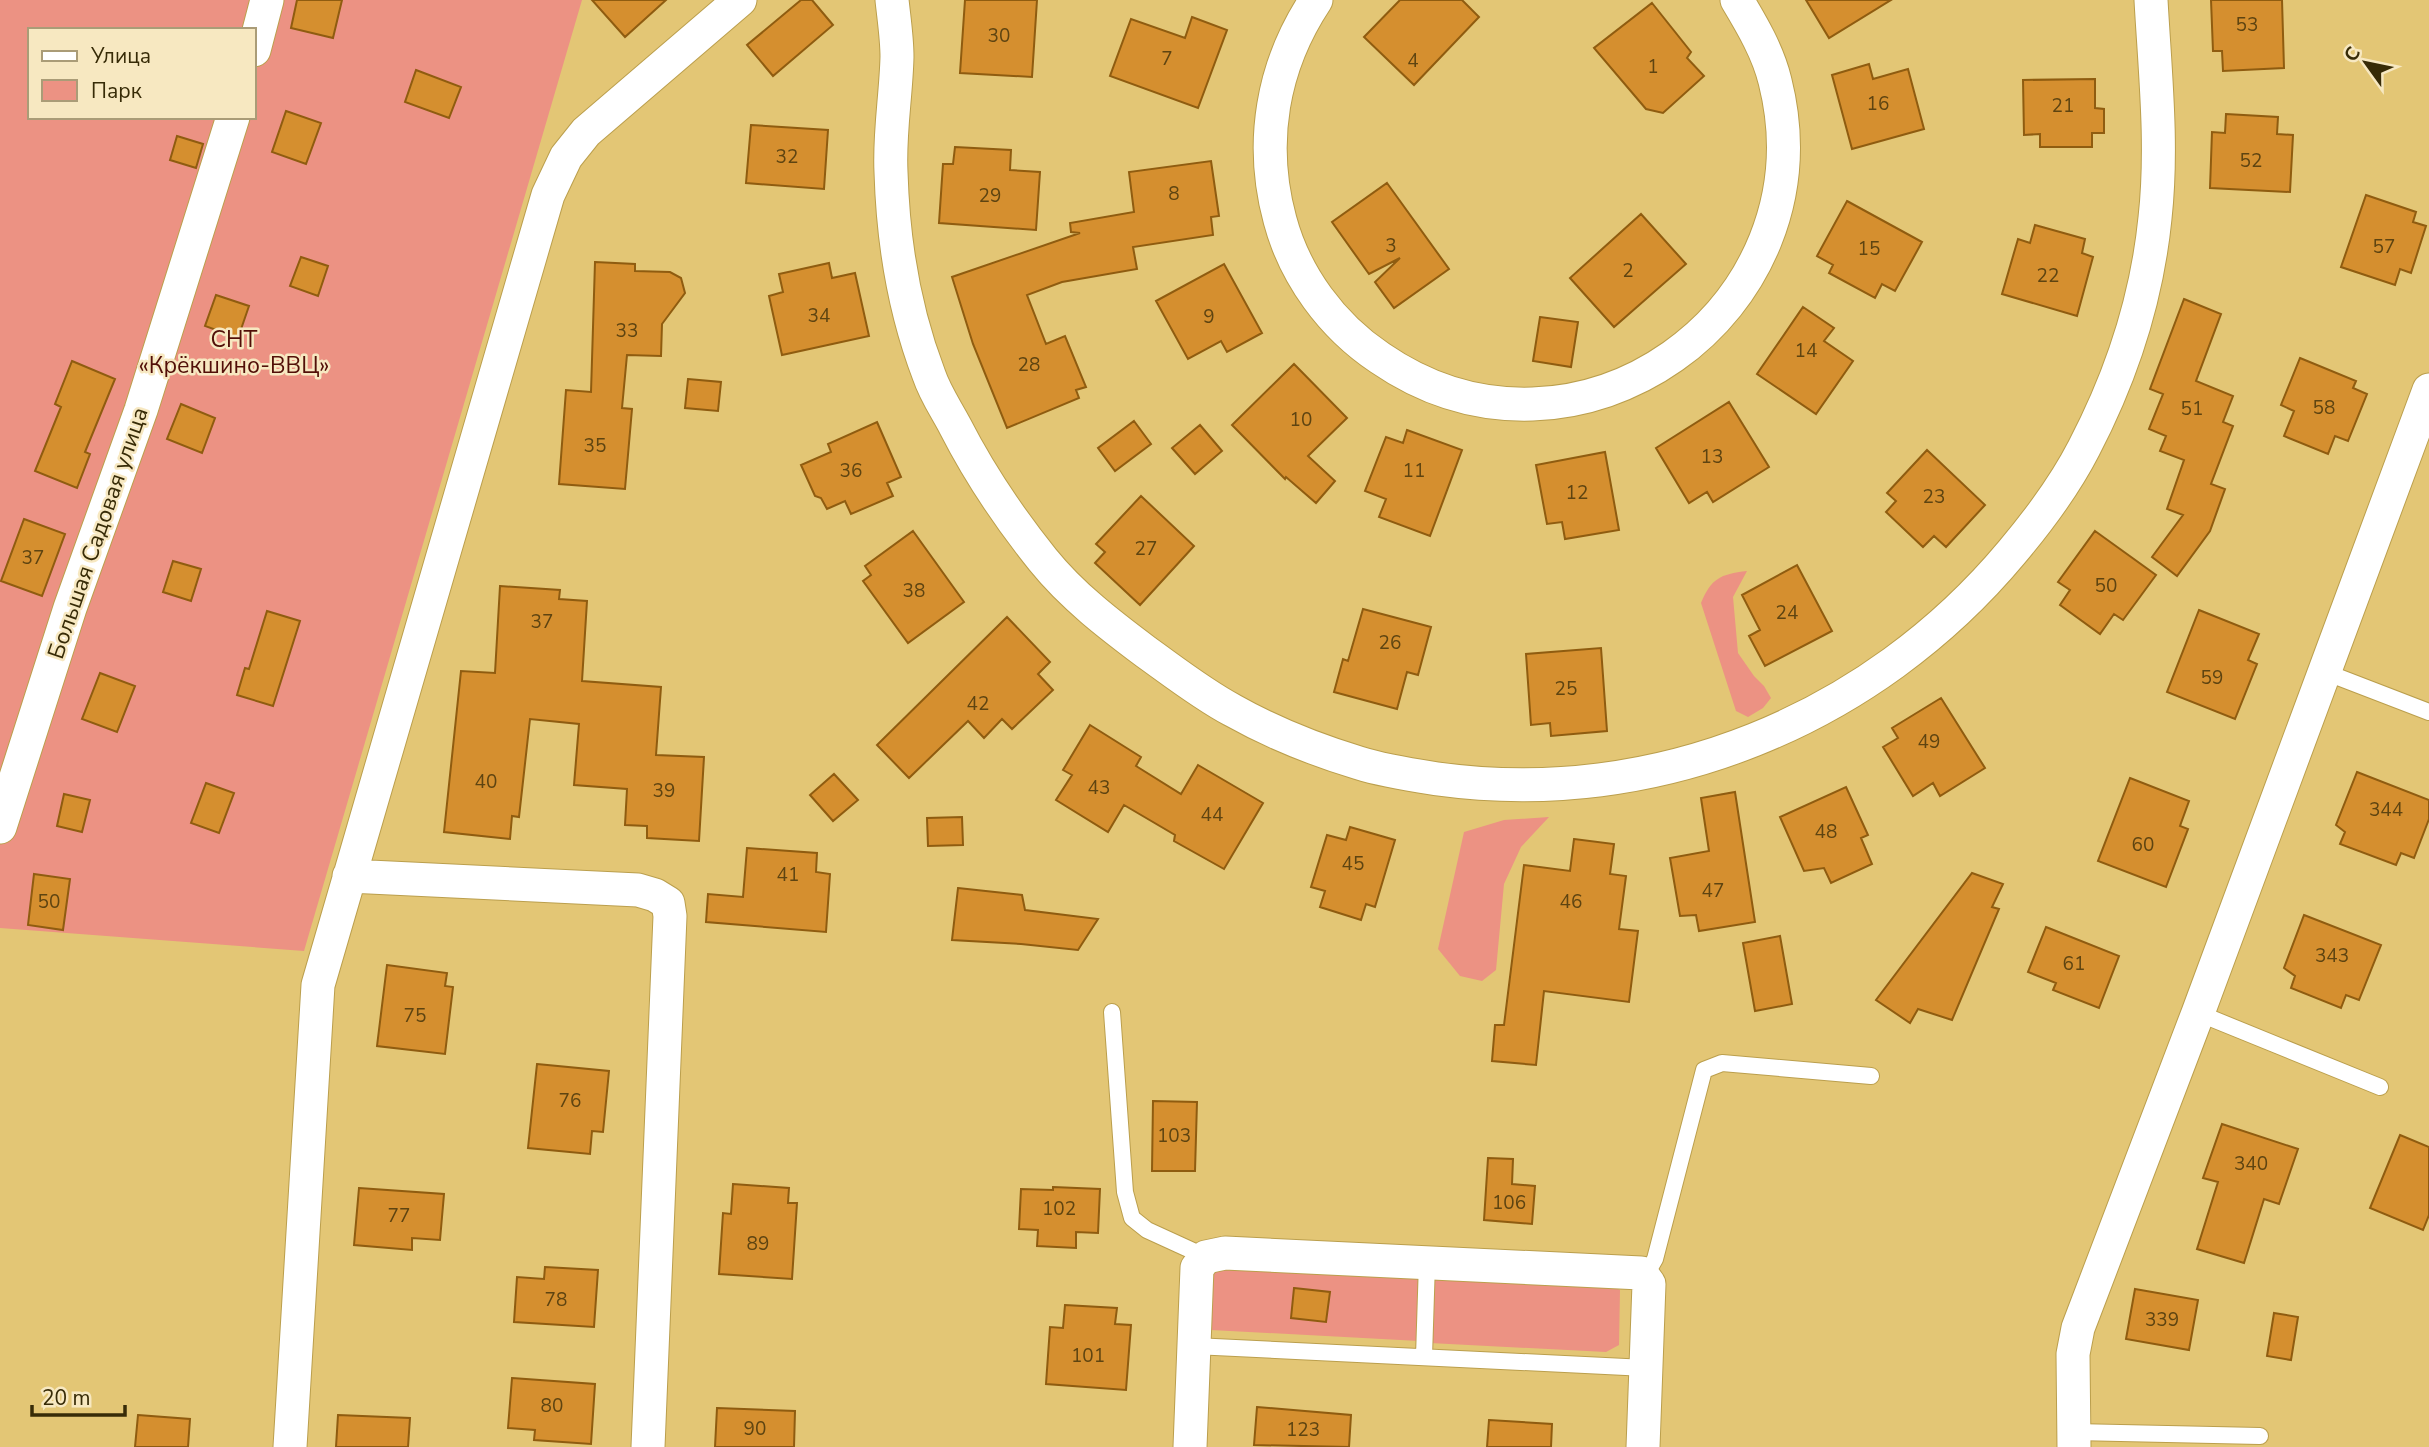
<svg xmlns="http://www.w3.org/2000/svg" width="2429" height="1447" viewBox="0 0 2429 1447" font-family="'Nunito Sans',sans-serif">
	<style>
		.green { fill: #ec9283; fill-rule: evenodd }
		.building { fill: #d58f2f; stroke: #8f5c10; stroke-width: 2 }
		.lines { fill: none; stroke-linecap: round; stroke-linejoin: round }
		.service-casing { stroke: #bb9f4d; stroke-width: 18 }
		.minor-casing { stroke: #bb9f4d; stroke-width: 35 }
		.service { stroke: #fff; stroke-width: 16 }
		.minor { stroke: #fff; stroke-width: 33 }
		.labels { text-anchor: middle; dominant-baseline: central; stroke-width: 5; stroke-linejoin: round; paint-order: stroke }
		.number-label { font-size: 19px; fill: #5e4411 }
		.park-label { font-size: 23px; fill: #520f08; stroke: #f7e8c1 }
		.street-label { font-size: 23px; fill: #372b07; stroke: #f7e8c1 }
	</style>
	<rect width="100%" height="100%" fill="#e3c675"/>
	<path class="green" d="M 0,0 L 582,0 L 304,951 L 0,928 ZM 30,30 L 254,30 L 254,117 L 30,117 Z
		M 1747,571 L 1733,597 L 1738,653 L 1754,676 L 1764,686 L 1771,698 L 1763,708 L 1748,717 L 1736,711 L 1701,603 C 1711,579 1720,574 1747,571 Z
		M 1549,817 L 1521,847 L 1504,884 L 1496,970 L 1482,981 L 1460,976 L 1438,949 L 1464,832 L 1504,820 Z
		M 1212,1266 L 1422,1276 L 1419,1341 L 1211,1330 Z
		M 1433,1277 L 1610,1285 L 1620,1290 L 1619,1345 L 1606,1352 L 1430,1343 Z"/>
	<path class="building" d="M 297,0 L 342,0 L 333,38 L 291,28 Z
		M 592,0 L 666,0 L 625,37 Z
		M 801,0 L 812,0 L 833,25 L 773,76 L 747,45 Z
		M 965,0 L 1037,0 L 1032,77 L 960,73 Z
		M 1400,0 L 1462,0 L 1479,17 L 1414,85 L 1364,37 Z
		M 1806,0 L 1891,0 L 1829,38 Z
		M 2211,0 L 2282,0 L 2284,68 L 2223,71 L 2222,51 L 2213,51 Z
		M 1652,3 L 1691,52 L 1687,58 L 1704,76 L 1663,113 L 1646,109 L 1594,48 Z
		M 1192,17 L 1227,30 L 1198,108 L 1110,76 L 1131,19 L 1185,38 Z
		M 1869,64 L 1873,79 L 1908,69 L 1924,129 L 1852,149 L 1832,75 Z
		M 416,70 L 461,87 L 449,118 L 405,102 Z
		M 2095,79 L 2095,108 L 2104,109 L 2104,133 L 2092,133 L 2092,147 L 2040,147 L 2040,134 L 2024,135 L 2023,80 Z
		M 286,111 L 321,123 L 306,164 L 272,152 Z
		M 2226,114 L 2278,117 L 2277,134 L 2293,135 L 2290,192 L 2210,188 L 2212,132 L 2225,133 Z
		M 751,125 L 828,130 L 824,189 L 746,183 Z
		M 177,136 L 203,144 L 196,168 L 170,160 Z
		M 955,147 L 1011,150 L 1010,170 L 1040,172 L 1036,230 L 939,223 L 943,164 L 953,164 Z
		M 1211,161 L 1219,216 L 1211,217 L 1213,235 L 1133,247 L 1137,269 L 1062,282 L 1027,295 L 1046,344 L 1065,336 L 1086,387 L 1076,390 L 1079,398 L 1007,428 L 973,344 L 952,277 L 1080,233 L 1071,232 L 1070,223 L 1134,212 L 1129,172 Z
		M 1387,183 L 1449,269 L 1394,308 L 1375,282 L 1400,258 L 1369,274 L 1332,222 Z
		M 2366,195 L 2416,212 L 2413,222 L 2426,226 L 2411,273 L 2400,269 L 2395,285 L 2341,267 Z
		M 1847,201 L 1922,242 L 1895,291 L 1882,284 L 1875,298 L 1829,273 L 1833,265 L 1817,256 Z
		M 1641,214 L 1686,264 L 1614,327 L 1570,278 Z
		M 2035,225 L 2085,239 L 2082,253 L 2093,257 L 2077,316 L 2002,294 L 2018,239 L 2030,243 Z
		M 301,257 L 328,266 L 318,296 L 290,286 Z
		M 595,262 L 635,264 L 635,271 L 670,272 L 681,278 L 685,293 L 662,324 L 661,356 L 627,355 L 622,408 L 632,409 L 625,489 L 559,484 L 566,390 L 591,392 Z
		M 829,263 L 832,278 L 855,273 L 869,336 L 782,355 L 769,296 L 783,292 L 779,274 Z
		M 1224,264 L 1262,333 L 1227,352 L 1221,341 L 1188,359 L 1156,301 Z
		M 216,295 L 249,306 L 238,338 L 205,326 Z
		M 2184,299 L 2221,314 L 2196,381 L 2233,396 L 2223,422 L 2233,426 L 2211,484 L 2225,489 L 2210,531 L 2177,576 L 2152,557 L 2183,515 L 2167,509 L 2184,460 L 2160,451 L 2166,436 L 2149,429 L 2163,394 L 2150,389 Z
		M 1803,307 L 1834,328 L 1824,341 L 1853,361 L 1816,414 L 1757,374 Z
		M 1540,317 L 1578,322 L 1571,367 L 1533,361 Z
		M 2300,358 L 2356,381 L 2353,388 L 2367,394 L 2348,441 L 2335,436 L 2328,454 L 2284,436 L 2294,411 L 2281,405 Z
		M 72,361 L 115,379 L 85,452 L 90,454 L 77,488 L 35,471 L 61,407 L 55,404 Z
		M 1294,364 L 1347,418 L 1308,456 L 1335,481 L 1316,503 L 1286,477 L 1285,479 L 1232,425 Z
		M 688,379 L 721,382 L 718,411 L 685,408 Z
		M 1729,402 L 1769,467 L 1713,502 L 1707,492 L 1689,503 L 1656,448 Z
		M 181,404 L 215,418 L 202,453 L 167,439 Z
		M 1134,421 L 1151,444 L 1115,471 L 1098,448 Z
		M 877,422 L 901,477 L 887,483 L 893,496 L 851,514 L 845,501 L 827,509 L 821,498 L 815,496 L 801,465 L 831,452 L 828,444 Z
		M 1200,425 L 1222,451 L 1195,474 L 1172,448 Z
		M 1407,430 L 1462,450 L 1430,536 L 1379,517 L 1386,499 L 1365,491 L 1386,437 L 1403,443 Z
		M 1927,450 L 1985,505 L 1946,547 L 1934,536 L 1923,547 L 1886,512 L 1896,501 L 1887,493 Z
		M 1605,452 L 1619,530 L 1565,539 L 1562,522 L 1547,524 L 1536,465 Z
		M 1141,496 L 1194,546 L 1140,605 L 1095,563 L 1105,552 L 1096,544 Z
		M 24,519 L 65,534 L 42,596 L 1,581 Z
		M 913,531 L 964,602 L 908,643 L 863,581 L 871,575 L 865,566 Z
		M 2095,531 L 2156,575 L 2123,620 L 2114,614 L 2100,634 L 2060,605 L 2070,590 L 2058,582 Z
		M 173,561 L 201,569 L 191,601 L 163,592 Z
		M 1797,565 L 1832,631 L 1765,666 L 1749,636 L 1760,630 L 1742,595 Z
		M 500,586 L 560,590 L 559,599 L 587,601 L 582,681 L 661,687 L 656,755 L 704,757 L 699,841 L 647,838 L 647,826 L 625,825 L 627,789 L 574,785 L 579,724 L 530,719 L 519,817 L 512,816 L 510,839 L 444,832 L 461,671 L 495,673 Z
		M 1363,609 L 1431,627 L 1418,675 L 1407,672 L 1397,709 L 1334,692 L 1343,659 L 1348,661 Z
		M 2199,610 L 2259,634 L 2248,660 L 2257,664 L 2235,719 L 2167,692 Z
		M 267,611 L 300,621 L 273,706 L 237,695 L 245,668 L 249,669 Z
		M 1007,617 L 1050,662 L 1038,674 L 1053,690 L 1012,729 L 1002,719 L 984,738 L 968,721 L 909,778 L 877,745 Z
		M 1601,648 L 1607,731 L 1551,736 L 1550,723 L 1531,725 L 1526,654 Z
		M 100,673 L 135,686 L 117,732 L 82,719 Z
		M 1941,698 L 1985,768 L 1940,796 L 1933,783 L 1913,796 L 1883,747 L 1898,738 L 1892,728 Z
		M 1090,725 L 1141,757 L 1136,766 L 1181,794 L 1198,765 L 1263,803 L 1224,869 L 1174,841 L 1175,835 L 1124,805 L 1108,832 L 1056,800 L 1072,775 L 1063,770 Z
		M 2357,772 L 2429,800 L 2429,819 L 2414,858 L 2401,853 L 2396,865 L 2340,844 L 2345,832 L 2336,825 Z
		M 834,774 L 858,800 L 833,821 L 810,795 Z
		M 2130,778 L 2189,801 L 2180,826 L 2188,829 L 2166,887 L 2098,861 Z
		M 206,783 L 234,793 L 219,833 L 191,823 Z
		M 1846,787 L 1868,835 L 1861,838 L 1872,864 L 1831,883 L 1824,868 L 1804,871 L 1780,817 Z
		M 1735,792 L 1755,922 L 1699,931 L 1696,915 L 1680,916 L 1670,858 L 1709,851 L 1701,798 Z
		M 64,794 L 90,800 L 82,832 L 57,826 Z
		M 962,817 L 963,845 L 928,846 L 927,818 Z
		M 1350,827 L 1395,840 L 1375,907 L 1366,904 L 1361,920 L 1320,907 L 1325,891 L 1311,887 L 1327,835 L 1346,840 Z
		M 1574,839 L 1614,844 L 1610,874 L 1626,876 L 1619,929 L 1638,931 L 1629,1002 L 1544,991 L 1536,1065 L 1492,1061 L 1495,1025 L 1504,1025 L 1524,865 L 1570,871 Z
		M 747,848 L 817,853 L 816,872 L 830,874 L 826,932 L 706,922 L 708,894 L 743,897 Z
		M 1972,873 L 2003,884 L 1992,907 L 1999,909 L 1952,1020 L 1918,1009 L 1910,1023 L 1876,1000 Z
		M 34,874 L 70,879 L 63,930 L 28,925 Z
		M 958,888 L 1022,895 L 1025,910 L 1098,919 L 1078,950 L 1021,944 L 952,940 Z
		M 2304,915 L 2381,945 L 2359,1000 L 2346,995 L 2341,1008 L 2291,988 L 2295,976 L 2284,968 Z
		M 2046,927 L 2119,956 L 2099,1008 L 2053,990 L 2056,983 L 2028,972 Z
		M 1780,936 L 1792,1004 L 1755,1011 L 1743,943 Z
		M 387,965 L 447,973 L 445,986 L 453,987 L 445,1054 L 377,1046 Z
		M 537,1064 L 609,1071 L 603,1132 L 592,1131 L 590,1154 L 528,1148 Z
		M 1153,1101 L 1197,1102 L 1195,1171 L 1152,1171 Z
		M 2222,1124 L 2298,1149 L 2279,1204 L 2264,1199 L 2244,1263 L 2197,1249 L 2218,1182 L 2203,1178 Z
		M 2400,1135 L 2429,1147 L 2429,1215 L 2423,1230 L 2370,1208 Z
		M 1488,1158 L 1513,1159 L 1512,1184 L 1535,1186 L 1532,1224 L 1484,1220 Z
		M 733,1184 L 789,1188 L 788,1203 L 797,1203 L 792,1279 L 719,1274 L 723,1213 L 731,1214 Z
		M 1053,1187 L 1100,1189 L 1098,1233 L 1076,1232 L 1076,1248 L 1037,1246 L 1038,1230 L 1019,1229 L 1021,1189 L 1053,1190 Z
		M 359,1188 L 444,1194 L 440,1240 L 412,1238 L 412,1250 L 354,1245 Z
		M 545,1267 L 598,1270 L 594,1327 L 514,1322 L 517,1277 L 544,1279 Z
		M 1294,1288 L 1330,1292 L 1326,1322 L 1291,1318 Z
		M 2135,1289 L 2198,1300 L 2189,1350 L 2126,1339 Z
		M 1065,1305 L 1117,1308 L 1115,1324 L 1131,1325 L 1126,1390 L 1046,1384 L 1050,1327 L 1063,1328 Z
		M 2274,1313 L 2298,1317 L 2291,1360 L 2267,1356 Z
		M 512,1378 L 595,1384 L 591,1444 L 534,1440 L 535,1430 L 508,1428 Z
		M 1257,1407 L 1351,1415 L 1349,1447 L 1254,1445 Z
		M 717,1408 L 795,1411 L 794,1447 L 715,1447 Z
		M 138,1415 L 190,1419 L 188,1447 L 135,1447 Z
		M 338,1415 L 410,1418 L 408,1447 L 336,1447 Z
		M 1489,1420 L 1552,1424 L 1551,1447 L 1487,1447 Z"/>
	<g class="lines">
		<g class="service-casing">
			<path id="service" d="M 2325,672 L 2429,712
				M 1112,1012 L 1125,1192 L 1132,1218 L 1147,1230 L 1206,1257
				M 2198,1013 L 2380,1087
				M 1644,1278 L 1655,1259 L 1704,1070 L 1722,1063 L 1871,1076
				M 1194,1346 L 1646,1368
				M 1424,1357 L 1427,1262
				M 2074,1432 L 2260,1436"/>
		</g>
		<g class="minor-casing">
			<path id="minor" d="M 892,0 C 894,19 897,38 897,57 C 896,96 889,134 891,172 C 893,241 904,310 929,375 C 935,393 946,409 955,426 C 979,473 1010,519 1043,560 C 1072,596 1110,625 1146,652 C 1174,672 1202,694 1232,710 C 1271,732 1316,750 1359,763 C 1384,771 1412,775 1438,779 C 1656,809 1872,720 2012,552 C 2039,520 2065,485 2084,448 C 2121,377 2147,298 2155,218 C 2163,146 2155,72 2151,0
				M 1316,0 C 1272,66 1259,143 1280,220 C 1295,276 1332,326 1380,358 C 1576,493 1833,311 1775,81 C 1768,52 1752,25 1737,0
				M 254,50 L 267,0
				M 0,827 L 70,608 L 141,410 L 233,117
				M 349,876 L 638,890 L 655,895 L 668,903 L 670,916 L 648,1447
				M 290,1447 L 318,985 L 548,195 L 566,157 L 586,132 L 740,0
				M 1190,1447 L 1197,1268 L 1206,1257 L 1225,1253 L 1641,1273 L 1649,1284 L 1643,1447
				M 2074,1447 L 2073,1354 L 2078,1328 L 2198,1013 L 2429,390"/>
		</g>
		<use href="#service" class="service"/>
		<use href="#minor" class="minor"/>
	</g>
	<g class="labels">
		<g class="number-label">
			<text x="2247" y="25">53</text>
			<text x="999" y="36">30</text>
			<text x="1167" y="59">7</text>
			<text x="1413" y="61">4</text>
			<text x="1653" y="67">1</text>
			<text x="1878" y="104">16</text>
			<text x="2063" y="106">21</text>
			<text x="787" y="157">32</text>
			<text x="2251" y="161">52</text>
			<text x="1174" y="194">8</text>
			<text x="990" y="196">29</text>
			<text x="1391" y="246">3</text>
			<text x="2384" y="247">57</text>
			<text x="1869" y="249">15</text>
			<text x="1628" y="271">2</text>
			<text x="2048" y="276">22</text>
			<text x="819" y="316">34</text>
			<text x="1209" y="317">9</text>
			<text x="627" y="331">33</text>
			<text x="1806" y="351">14</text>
			<text x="1029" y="365">28</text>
			<text x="2324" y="408">58</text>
			<text x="2192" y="409">51</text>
			<text x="1301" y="420">10</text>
			<text x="595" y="446">35</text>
			<text x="1712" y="457">13</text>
			<text x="851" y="471">36</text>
			<text x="1414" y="471">11</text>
			<text x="1577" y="493">12</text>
			<text x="1934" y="497">23</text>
			<text x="1146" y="549">27</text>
			<text x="33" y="558">37</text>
			<text x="2106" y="586">50</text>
			<text x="914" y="591">38</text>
			<text x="1787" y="613">24</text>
			<text x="542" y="622">37</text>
			<text x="1390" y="643">26</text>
			<text x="2212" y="678">59</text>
			<text x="1566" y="689">25</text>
			<text x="978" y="704">42</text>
			<text x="1929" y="742">49</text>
			<text x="486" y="782">40</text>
			<text x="1099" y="788">43</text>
			<text x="664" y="791">39</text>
			<text x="2386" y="810">344</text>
			<text x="1212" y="815">44</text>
			<text x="1826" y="832">48</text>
			<text x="2143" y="845">60</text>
			<text x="1353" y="864">45</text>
			<text x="788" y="875">41</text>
			<text x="1713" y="891">47</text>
			<text x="49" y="902">50</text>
			<text x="1571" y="902">46</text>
			<text x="2332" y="956">343</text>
			<text x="2074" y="964">61</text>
			<text x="415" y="1016">75</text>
			<text x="570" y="1101">76</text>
			<text x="1174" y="1136">103</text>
			<text x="2251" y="1164">340</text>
			<text x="1509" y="1203">106</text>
			<text x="1059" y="1209">102</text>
			<text x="399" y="1216">77</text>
			<text x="758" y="1244">89</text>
			<text x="556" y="1300">78</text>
			<text x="2162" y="1320">339</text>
			<text x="1088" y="1356">101</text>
			<text x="552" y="1406">80</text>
			<text x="755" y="1429">90</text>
			<text x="1303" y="1430">123</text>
		</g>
		<g class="park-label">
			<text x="234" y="339">СНТ<tspan x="234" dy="26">«Крёкшино-ВВЦ»</tspan></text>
		</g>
		<g class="street-label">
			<text transform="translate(98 533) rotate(-71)">Большая Садовая улица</text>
		</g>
	</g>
	<rect x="28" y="28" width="228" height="91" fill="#f7e8c1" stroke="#aa9c77" stroke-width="2"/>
	<rect x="42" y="51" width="35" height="10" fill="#ffffff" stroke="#aa9c77" stroke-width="2"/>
	<text x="91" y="63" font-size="21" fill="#372b07">Улица</text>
	<rect x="42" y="80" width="35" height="21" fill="#ec9283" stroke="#aa9c77" stroke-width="2"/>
	<text x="91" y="98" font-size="21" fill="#372b07">Парк</text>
	<g transform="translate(2366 63) rotate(303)" stroke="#f7e8c1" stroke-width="5" paint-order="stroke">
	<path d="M0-5L12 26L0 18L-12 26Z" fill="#372b07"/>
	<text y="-10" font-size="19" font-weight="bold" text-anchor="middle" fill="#372b07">С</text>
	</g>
	<path d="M32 1405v10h93v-10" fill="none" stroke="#372b07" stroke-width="3.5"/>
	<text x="42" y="1405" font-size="21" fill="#372b07" stroke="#f7e8c1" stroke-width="5" paint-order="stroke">20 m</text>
</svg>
